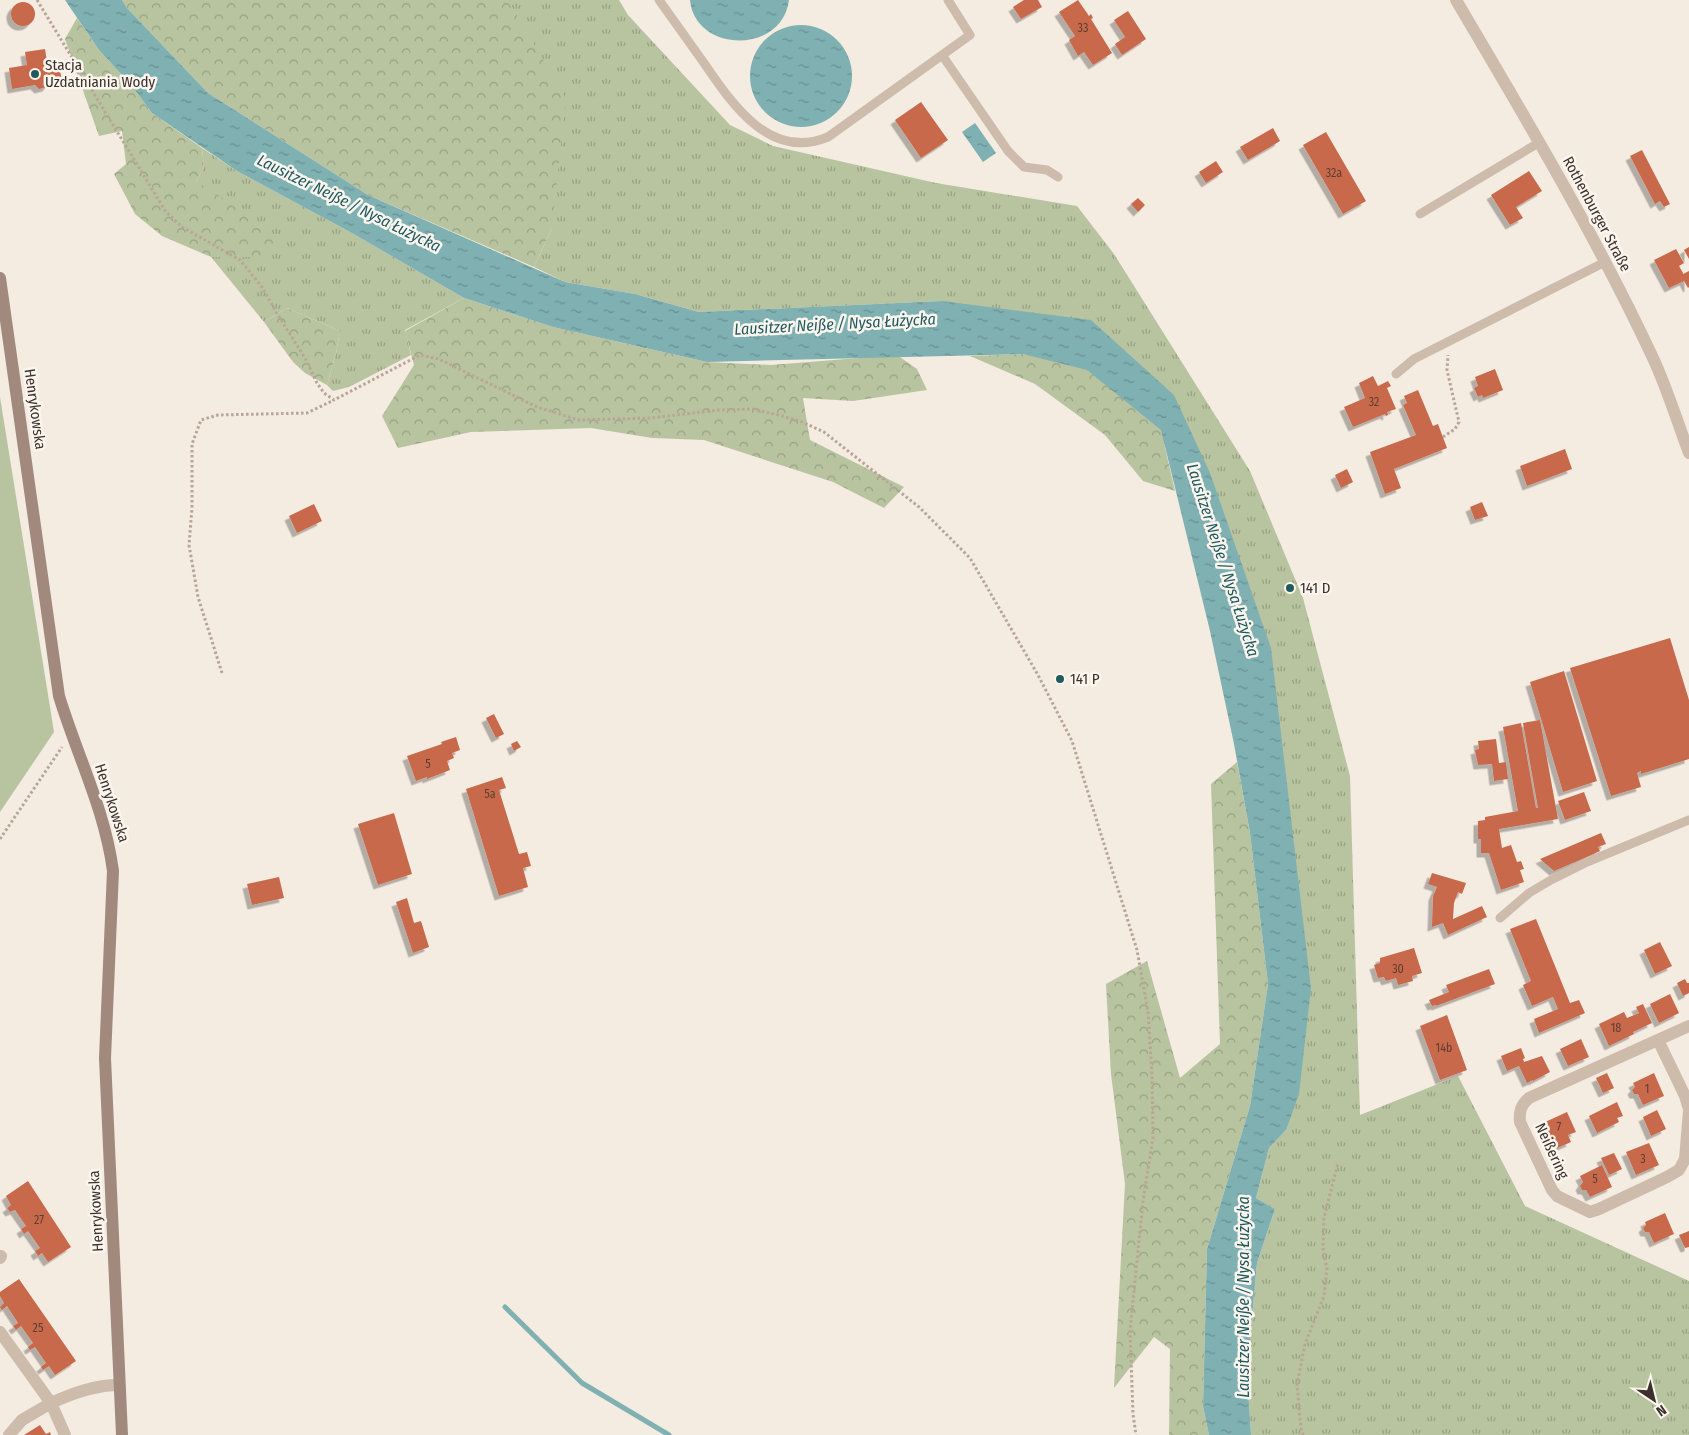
<svg xmlns="http://www.w3.org/2000/svg" width="1689" height="1435" viewBox="0 0 1689 1435" font-family="'Fira Sans Condensed',sans-serif">
	<style>
		.grass { fill: url(#grass-tufts) }
		.forest { fill: url(#forest-crowns) }
		.garden { fill: #b8c4a0 }
		.water { fill: url(#water-ripples) }
		.lines { fill: none; stroke-linecap: round; stroke-linejoin: round }
		.stream { stroke: #7fb0b2; stroke-width: 5 }
		.building { fill: #c8694b; filter: url(#shadow) }
		.path { stroke: #b9a596; stroke-width: 3; stroke-dasharray: 2.5 2.5; stroke-linecap: butt }
		.service { stroke: #cdbbac; stroke-width: 9 }
		.minor { stroke: #cdbbac; stroke-width: 12 }
		.tertiary { stroke: #cdbbac; stroke-width: 12 }
		.secondary { stroke: #a18a7d; stroke-width: 12 }
		.poi-dot { fill: #1f5a5e; stroke: #fbf5ee; stroke-width: 2 }
		.labels { text-anchor: middle; dominant-baseline: central; stroke-width: 5; stroke-linejoin: round; paint-order: stroke }
		.number-label { font-size: 12px; fill: #5e3e33 }
		.poi-label { font-size: 15px; fill: #3b302b; stroke: #fbf5ee; text-anchor: start }
		.street-label { font-size: 15px; fill: #3b302b; stroke: #fbf5ee }
		.water-label { font-size: 16px; font-style: italic; fill: #1f5a5e; stroke: #fbf5ee }
	</style>
	<defs>
		<pattern id="grass-tufts" width="24" height="20" patternUnits="userSpaceOnUse" patternTransform="scale(1.25)"><rect width="24" height="20" fill="#b8c4a0"/><path d="M3 7l-1-3M5 7V3M7 7l1-3M15 17l-1-3M17 17v-4M19 17l1-3" fill="none" stroke="#97a083"/></pattern>
		<pattern id="forest-crowns" width="20" height="18" patternUnits="userSpaceOnUse" patternTransform="scale(1.25)"><rect width="20" height="18" fill="#b8c4a0"/><path d="M2 6a3 3 0 1 1 6 0M12 15a3 3 0 1 1 6 0" fill="none" stroke="#97a083"/></pattern>
		<pattern id="water-ripples" width="26" height="14" patternUnits="userSpaceOnUse" patternTransform="scale(1.25)"><rect width="26" height="14" fill="#7fb0b2"/><path d="M2 4q2-2 4 0t4 0M15 11q2-2 4 0t4 0" fill="none" stroke="#699091"/></pattern>
		<filter id="shadow"><feDropShadow dx="-4.5" dy="4.5" stdDeviation="0" flood-color="#0004"/></filter>
	</defs>
	<rect width="100%" height="100%" fill="#f4ebe1"/>
	<path class="grass" d="M 508,0 L 619,0 L 628,15 L 730,125 L 773,146 L 936,183 L 1077,206 L 1114,254 L 1250,471 L 1303,598 L 1350,776 L 1360,1115 L 1458,1076 L 1525,1206 L 1689,1281 L 1689,1435 L 1251,1435 L 1247,1372 L 1257,1263 L 1275,1209 L 1256,1198 L 1269,1148 L 1286,1130 L 1210,473 L 942,301 L 699,312 L 635,294 L 565,282 L 534,267 L 552,228 Z
		M 202,148 L 237,171 L 350,232 L 464,298 L 405,330 L 411,355 L 349,387 L 333,391 L 327,385 L 336,353 L 340,331 L 287,308 L 264,322 L 211,257 L 265,257 L 196,181 L 204,167 Z"/>
	<path class="forest" d="M 122,0 L 508,0 L 566,99 L 552,228 L 534,267 L 368,195 L 208,93 L 127,8 Z
		M 77,18 L 99,50 L 132,86 L 152,113 L 202,148 L 204,167 L 196,181 L 254,218 L 275,239 L 265,257 L 211,257 L 162,236 L 135,214 L 114,174 L 126,164 L 122,131 L 99,136 L 65,39 Z
		M 464,298 L 553,327 L 707,362 L 771,365 L 897,355 L 917,369 L 927,390 L 853,401 L 803,398 L 810,440 L 904,487 L 884,508 L 833,482 L 704,440 L 652,438 L 591,428 L 471,432 L 398,448 L 382,416 L 414,365 L 405,331 Z
		M 287,308 L 340,331 L 336,353 L 327,385 L 305,373 L 293,362 L 264,322 Z
		M 1023,354 L 1087,370 L 1161,430 L 1175,491 L 1143,481 L 1105,435 L 1035,384 L 970,356 Z
		M 1237,762 L 1250,833 L 1268,984 L 1250,1106 L 1207,1249 L 1203,1406 L 1209,1435 L 1169,1435 L 1170,1349 L 1154,1337 L 1114,1388 L 1125,1184 L 1111,1074 L 1106,984 L 1147,961 L 1180,1078 L 1220,1044 L 1211,784 Z"/>
	<path class="garden" d="M 0,397 L 54,732 L 0,812 Z"/>
	<path class="water" d="M 65,0 L 122,0 L 127,8 L 208,93 L 368,195 L 565,282 L 635,294 L 699,312 L 942,301 L 1091,320 L 1174,395 L 1210,473 L 1271,648 L 1311,988 L 1299,1094 L 1286,1130 L 1269,1148 L 1256,1198 L 1275,1209 L 1257,1263 L 1247,1372 L 1251,1435 L 1209,1435 L 1203,1406 L 1207,1249 L 1250,1106 L 1268,984 L 1250,833 L 1234,744 L 1210,631 L 1161,430 L 1087,370 L 1023,354 L 707,362 L 553,327 L 464,298 L 350,232 L 237,171 L 152,113 L 132,86 L 99,50 Z
		M 690,0 L 789,0 C 782,55 695,53 690,0 Z
		M750 76a51 51 0 1 1 102 0a51 51 0 1 1-102 0Z
		M 975,123 L 996,153 L 983,162 L 962,132 Z"/>
	<g class="lines">
		<path class="stream" d="M 505,1307 L 582,1383 L 669,1435"/>
	</g>
	<path class="building" d="M 1024,0 L 1038,0 L 1042,7 L 1021,19 L 1013,7 Z
		M 1078,0 L 1089,16 L 1091,14 L 1093,18 L 1091,19 L 1112,53 L 1093,65 L 1084,52 L 1078,56 L 1069,40 L 1075,36 L 1059,12 Z
		M11 14a12 12 0 1 1 24 0a12 12 0 1 1-24 0Z
		M 1128,11 L 1146,39 L 1122,55 L 1115,44 L 1125,37 L 1114,20 Z
		M 45,49 L 47,62 L 58,60 L 62,81 L 50,83 L 47,87 L 39,89 L 35,85 L 12,89 L 9,68 L 27,65 L 25,52 Z
		M 921,102 L 948,140 L 921,158 L 895,120 Z
		M 1273,128 L 1280,141 L 1248,160 L 1240,147 Z
		M 1326,132 L 1366,201 L 1343,214 L 1303,145 Z
		M 1642,150 L 1670,204 L 1664,207 L 1660,201 L 1655,204 L 1630,156 Z
		M 1216,161 L 1223,172 L 1206,183 L 1199,172 Z
		M 1529,171 L 1542,191 L 1516,207 L 1523,218 L 1510,225 L 1491,195 Z
		M 1138,198 L 1145,205 L 1138,212 L 1131,204 Z
		M 1689,247 L 1689,259 L 1684,250 Z
		M 1676,249 L 1684,263 L 1679,266 L 1683,273 L 1683,274 L 1689,271 L 1689,287 L 1688,288 L 1684,281 L 1669,288 L 1654,260 Z
		M 1495,369 L 1503,390 L 1483,398 L 1482,395 L 1478,397 L 1474,388 L 1478,386 L 1475,377 Z
		M 1373,376 L 1378,386 L 1388,381 L 1391,386 L 1387,388 L 1396,409 L 1387,412 L 1388,415 L 1386,416 L 1385,414 L 1353,427 L 1344,407 L 1365,398 L 1359,383 Z
		M 1418,390 L 1433,426 L 1438,424 L 1447,448 L 1394,469 L 1401,488 L 1385,494 L 1370,452 L 1416,435 L 1403,405 L 1407,403 L 1404,396 Z
		M 1565,449 L 1572,469 L 1527,486 L 1520,466 Z
		M 1347,469 L 1353,482 L 1341,488 L 1335,475 Z
		M 1482,502 L 1488,516 L 1475,520 L 1470,507 Z
		M 314,504 L 322,521 L 297,533 L 289,516 Z
		M 1670,638 L 1689,700 L 1689,759 L 1641,774 L 1641,771 L 1637,773 L 1641,787 L 1611,796 L 1570,668 Z
		M 1564,671 L 1597,781 L 1563,792 L 1530,682 Z
		M 494,714 L 504,734 L 496,738 L 486,718 Z
		M 1540,720 L 1558,819 L 1499,829 L 1502,848 L 1511,845 L 1517,862 L 1521,861 L 1524,869 L 1520,870 L 1524,882 L 1501,890 L 1489,853 L 1481,853 L 1481,839 L 1478,839 L 1478,821 L 1485,820 L 1485,817 L 1518,811 L 1503,727 L 1521,723 L 1536,808 L 1538,808 L 1523,723 Z
		M 456,737 L 460,750 L 452,753 L 454,758 L 447,761 L 450,770 L 427,779 L 427,777 L 416,781 L 407,756 L 442,744 L 441,742 Z
		M 1496,739 L 1499,763 L 1506,762 L 1508,779 L 1494,781 L 1492,764 L 1478,765 L 1475,750 L 1479,749 L 1478,741 Z
		M 517,741 L 521,747 L 514,751 L 511,744 Z
		M 502,777 L 506,788 L 499,790 L 519,854 L 527,852 L 531,866 L 523,868 L 528,887 L 499,896 L 466,789 Z
		M 1584,792 L 1591,811 L 1565,820 L 1558,801 Z
		M 394,813 L 412,874 L 378,885 L 358,824 Z
		M 1601,833 L 1606,844 L 1598,847 L 1600,851 L 1587,857 L 1554,871 L 1540,859 Z
		M 1432,873 L 1466,883 L 1462,894 L 1458,892 L 1454,903 L 1453,919 L 1482,906 L 1487,917 L 1448,935 L 1443,923 L 1432,927 L 1433,896 L 1437,887 L 1428,884 Z
		M 279,877 L 284,898 L 252,905 L 247,884 Z
		M 407,898 L 414,923 L 421,921 L 429,947 L 413,953 L 396,902 Z
		M 1536,919 L 1570,1003 L 1579,1000 L 1585,1013 L 1539,1033 L 1534,1019 L 1558,1009 L 1553,997 L 1532,1006 L 1523,985 L 1531,981 L 1510,929 Z
		M 1660,942 L 1672,966 L 1655,974 L 1644,950 Z
		M 1414,948 L 1422,973 L 1412,976 L 1413,981 L 1398,985 L 1396,978 L 1386,981 L 1384,977 L 1378,978 L 1374,965 L 1380,963 L 1380,958 Z
		M 1489,969 L 1495,984 L 1436,1006 L 1436,1005 L 1432,1006 L 1429,1000 L 1449,992 L 1446,985 Z
		M 1685,979 L 1687,983 L 1689,983 L 1689,993 L 1683,996 L 1677,983 Z
		M 1670,994 L 1679,1013 L 1659,1023 L 1650,1004 Z
		M 1643,1004 L 1652,1023 L 1633,1032 L 1634,1034 L 1609,1046 L 1599,1024 L 1624,1012 L 1627,1018 L 1639,1013 L 1636,1007 Z
		M 1447,1015 L 1467,1070 L 1440,1080 L 1420,1026 Z
		M 1581,1039 L 1589,1057 L 1568,1066 L 1560,1049 Z
		M 1521,1048 L 1525,1058 L 1523,1059 L 1524,1062 L 1542,1056 L 1550,1072 L 1533,1081 L 1533,1080 L 1527,1083 L 1519,1066 L 1507,1071 L 1501,1056 Z
		M 1607,1073 L 1614,1088 L 1603,1093 L 1596,1078 Z
		M 1654,1073 L 1664,1096 L 1643,1105 L 1638,1094 L 1634,1094 L 1632,1090 L 1635,1087 L 1633,1083 Z
		M 1617,1102 L 1623,1116 L 1617,1118 L 1619,1122 L 1597,1133 L 1589,1116 Z
		M 1657,1110 L 1666,1129 L 1651,1136 L 1643,1117 Z
		M 1567,1112 L 1576,1132 L 1568,1135 L 1571,1142 L 1555,1149 L 1543,1123 Z
		M 1649,1143 L 1659,1165 L 1636,1175 L 1626,1152 Z
		M 1614,1153 L 1622,1169 L 1609,1175 L 1601,1158 Z
		M 1602,1165 L 1612,1187 L 1590,1197 L 1586,1190 L 1582,1190 L 1580,1186 L 1583,1182 L 1580,1176 Z
		M 28,1181 L 71,1247 L 48,1262 L 42,1253 L 38,1256 L 35,1251 L 40,1248 L 28,1231 L 24,1234 L 21,1229 L 26,1226 L 15,1210 L 10,1212 L 7,1208 L 11,1205 L 6,1196 Z
		M 1665,1213 L 1674,1234 L 1654,1243 L 1649,1232 L 1645,1232 L 1643,1228 L 1646,1225 L 1645,1222 Z
		M 1689,1231 L 1689,1247 L 1685,1248 L 1679,1235 Z
		M 19,1279 L 76,1361 L 55,1375 L 49,1366 L 43,1370 L 41,1367 L 46,1363 L 35,1347 L 30,1350 L 28,1347 L 33,1343 L 21,1326 L 16,1330 L 13,1326 L 18,1323 L 7,1306 L 2,1310 L 0,1307 L 4,1303 L 0,1296 L 0,1292 Z
		M 40,1425 L 46,1434 L 50,1432 L 51,1435 L 24,1435 Z"/>
	<g class="lines">
		<path class="path" d="M 37,0 L 166,212 L 182,227 L 240,260 L 262,287 L 276,312 L 305,358 L 317,383 L 324,393 L 334,400 L 420,355 L 439,359 L 537,407 L 579,420 L 650,418 L 720,410 L 752,409 L 778,415 L 800,421 L 824,432 L 919,507 L 970,558 L 1038,675 L 1072,741 L 1137,950 L 1148,1011 L 1152,1075 L 1153,1138 L 1143,1201 L 1130,1331 L 1133,1414 L 1136,1435
			M 1443,437 L 1455,429 L 1459,422 L 1447,370 L 1448,355
			M 222,673 L 198,597 L 189,545 L 192,508 L 192,444 L 201,420 L 218,415 L 307,413 L 334,400
			M 0,839 L 62,747
			M 1303,1435 L 1301,1429 L 1297,1385 L 1305,1344 L 1324,1296 L 1327,1269 L 1323,1248 L 1324,1218 L 1338,1163"/>
		<path class="service" d="M 659,0 C 674,21 689,42 704,63 C 732,104 770,161 828,137 L 970,35 L 948,0
			M 942,55 L 1008,151 L 1024,167 L 1047,170 L 1058,177
			M 1420,214 L 1540,142
			M 1396,374 L 1414,359 L 1605,262
			M 1500,918 L 1529,893 L 1551,880 L 1587,862 L 1689,820"/>
		<path class="minor" d="M 1689,1026 L 1529,1098 C 1521,1105 1519,1111 1520,1122 L 1552,1190 L 1557,1196 L 1590,1212 L 1599,1209 L 1667,1177 L 1679,1170 L 1685,1159 L 1689,1111
			M 1658,1040 L 1685,1096 L 1689,1109
			M 0,1258 L 1,1256
			M 0,1332 L 51,1403 L 22,1420 L 9,1435
			M 65,1435 L 51,1403 C 73,1393 95,1385 119,1385"/>
		<path class="tertiary" d="M 1456,0 C 1525,117 1595,234 1653,358 C 1667,388 1677,421 1689,453"/>
		<path class="secondary" d="M 0,278 L 59,696 C 77,755 105,810 113,871 L 105,1058 L 122,1435"/>
	</g>
	<g class="poi-dot">
		<circle cx="35" cy="74" r="5"/>
		<circle cx="1290" cy="588" r="5"/>
		<circle cx="1060" cy="679" r="5"/>
	</g>
	<g class="labels">
		<g class="number-label">
			<text x="1083" y="28">33</text>
			<text x="1334" y="173">32a</text>
			<text x="1374" y="402">32</text>
			<text x="428" y="764">5</text>
			<text x="490" y="794">5a</text>
			<text x="1398" y="969">30</text>
			<text x="1616" y="1028">18</text>
			<text x="1444" y="1048">14b</text>
			<text x="1647" y="1089">1</text>
			<text x="1559" y="1127">7</text>
			<text x="1643" y="1159">3</text>
			<text x="1595" y="1179">5</text>
			<text x="39" y="1220">27</text>
			<text x="38" y="1328">25</text>
		</g>
		<g class="poi-label">
			<text x="45" y="65">Stacja<tspan x="45" dy="17">Uzdatniania Wody</tspan></text>
			<text x="1300" y="588">141 D</text>
			<text x="1070" y="679">141 P</text>
		</g>
		<g class="street-label">
			<text transform="translate(1597 214) rotate(62)">Rothenburger Straße</text>
			<text transform="translate(35 409) rotate(82)">Henrykowska</text>
			<text transform="translate(112 803) rotate(72)">Henrykowska</text>
			<text transform="translate(1552 1151) rotate(65)">Neißering</text>
			<text transform="translate(96 1211) rotate(-93)">Henrykowska</text>
		</g>
		<g class="water-label">
			<text transform="translate(349 203) rotate(26)">Lausitzer Neiße / Nysa Łużycka</text>
			<text transform="translate(835 324) rotate(-3)">Lausitzer Neiße / Nysa Łużycka</text>
			<text transform="translate(1223 560) rotate(72)">Lausitzer Neiße / Nysa Łużycka</text>
			<text transform="translate(1243 1297) rotate(-90)">Lausitzer Neiße / Nysa Łużycka</text>
		</g>
	</g>
	<g transform="translate(1654 1400) rotate(145)" stroke="#fbf5ee" stroke-width="4" paint-order="stroke">
	<path d="M0-4L9 19L0 12L-9 19Z" fill="#3b302b"/>
	<text y="-8" font-size="14" font-weight="bold" text-anchor="middle" fill="#3b302b">N</text>
	</g>
</svg>
